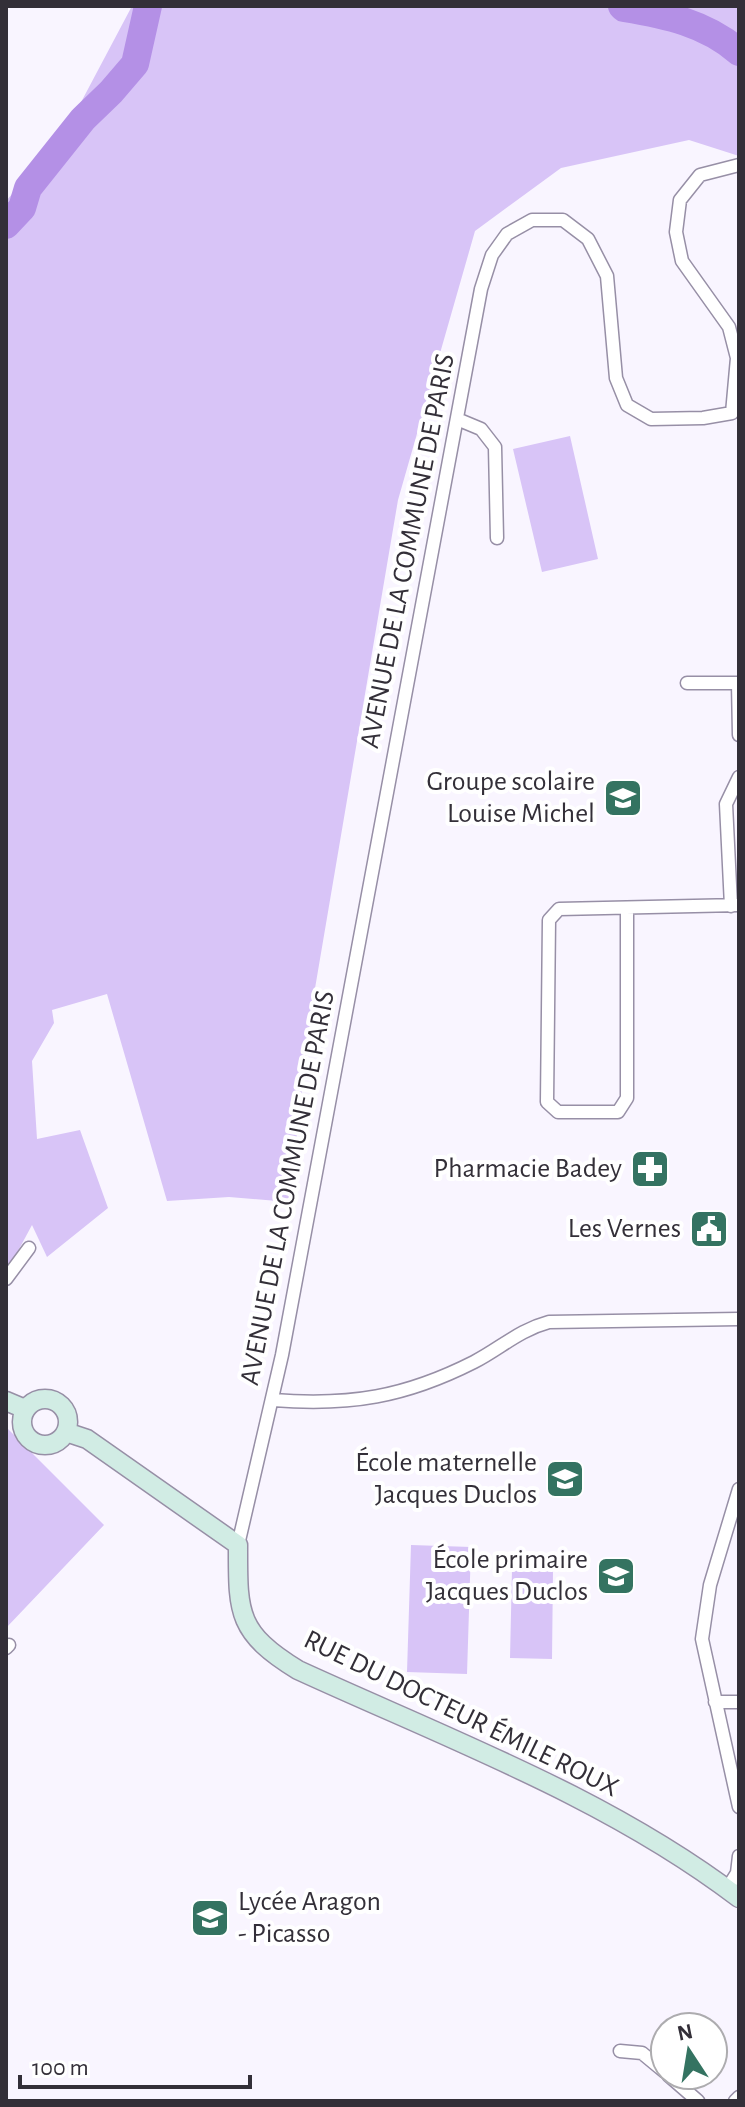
<svg xmlns="http://www.w3.org/2000/svg" width="745" height="2107" viewBox="0 0 745 2107" font-family="'Alegreya Sans',sans-serif">
	<style>
		.green { fill: #d8c4f7 }
		.lines { fill: none; stroke-linecap: round; stroke-linejoin: round }
		.river { stroke: #b490e6; stroke-width: 28 }
		.street-casing { stroke: #978fa6; stroke-width: 15 }
		.secondary-casing { stroke: #978fa6; stroke-width: 21 }
		.street { stroke: #fff; stroke-width: 12 }
		.secondary { stroke: #d1ece4; stroke-width: 18 }
		.labels { text-anchor: middle; dominant-baseline: central; stroke-width: 8; stroke-linejoin: round; paint-order: stroke }
		.street-label { font-size: 28px; fill: #332f38; stroke: #fff }
		.poi-label { font-size: 28px; fill: #332f38; stroke: #fff; text-anchor: end }
	</style>
	<rect width="100%" height="100%" fill="#f9f5ff"/>
	<path class="green" d="M 132,6 L 739,6 L 739,156 L 689,140 L 561,168 L 475,231 L 398,500 L 312,1006 L 289,1202 L 229,1197 L 167,1201 L 107,994 L 52,1010 L 54,1023 L 32,1061 L 37,1139 L 80,1130 L 108,1208 L 47,1257 L 32,1225 L 11,1264 L 6,1268 L 6,201 L 42,160 L 79,106 Z
		M 570,436 L 598,559 L 542,572 L 513,449 Z
		M 6,1427 L 104,1525 L 6,1628 Z
		M 411,1545 L 471,1547 L 467,1674 L 407,1672 Z
		M 512,1569 L 553,1570 L 552,1659 L 510,1658 Z"/>
	<g class="lines">
		<path class="river" d="M 622,6 L 624,8 C 666,15 706,23 739,52
			M 6,225 L 22,208 L 28,188 L 83,119 L 111,92 L 135,64 L 148,6"/>
		<g class="street-casing">
			<path id="street" d="M 732,413 L 737,358 L 729,327 L 682,261 L 676,232 L 680,200 L 700,175 L 739,165
				M 457,419 L 481,429 L 495,447 L 497,538
				M 687,683 L 738,683 L 739,735
				M 731,906 L 726,804 L 739,777
				M 627,908 L 627,1098 L 618,1112 L 558,1112 L 547,1102 L 549,920 L 559,909 L 739,905
				M 6,1279 L 29,1248
				M 273,1400 C 350,1406 405,1397 474,1362 C 501,1348 519,1330 549,1322 L 739,1319
				M 739,1489 L 710,1585 L 702,1639 L 739,1807
				M 238,1545 L 282,1355 L 481,289 L 492,255 L 507,234 L 532,220 L 563,220 L 588,239 L 607,276 L 616,378 L 627,405 L 651,419 L 703,418 L 732,413
				M 6,1648 L 9,1645
				M 715,1702 L 739,1702
				M 727,1889 L 737,1873 L 739,1856
				M 620,2051 L 642,2053 L 665,2072
				M 668,2075 L 698,2101
				M 735,2101 L 739,2097"/>
		</g>
		<g class="secondary-casing">
			<path id="secondary" d="M22 1422a23 23 0 1 1 46 0a23 23 0 1 1-46 0Z
				M 6,1401 L 25,1409
				M 66,1432 L 87,1439 L 238,1545 C 238,1612 236,1632 298,1670 C 446,1738 608,1798 739,1898"/>
		</g>
		<use href="#street" class="street"/>
		<use href="#secondary" class="secondary"/>
	</g>
	<defs>
		<g id="school-square" transform="scale(2)"><rect x="-9" y="-9" width="18" height="18" rx="4" fill="#347361" stroke="#fff"/><path d="M0-5L7-2L0 1L-7-2ZM-4 1L0 2.5L4 1V4Q0 6-4 4Z" fill="#fff"/></g>
		<g id="pharmacy-square" transform="scale(2)"><rect x="-9" y="-9" width="18" height="18" rx="4" fill="#347361" stroke="#fff"/><path d="M-2-6h4v4h4v4h-4v4h-4v-4h-4v-4h4Z" fill="#fff"/></g>
		<g id="civic-square" transform="scale(2)"><rect x="-9" y="-9" width="18" height="18" rx="4" fill="#347361" stroke="#fff"/><path d="M-.6-6.5H3V-4.5H.6V-3L4-1V1h2V6H-6V1h2V-1L-.6-3ZM-1.2 2.5V6h2.4V2.5Z" fill="#fff"/></g>
	</defs>
	<g fill-rule="evenodd">
		<use href="#school-square" x="623" y="798"/>
		<use href="#pharmacy-square" x="650" y="1169"/>
		<use href="#civic-square" x="709" y="1229"/>
		<use href="#school-square" x="565" y="1479"/>
		<use href="#school-square" x="616" y="1576"/>
		<use href="#school-square" x="210" y="1918"/>
	</g>
	<g class="labels">
		<g class="street-label">
			<text transform="translate(408 551) rotate(-79)">AVENUE DE LA COMMUNE DE PARIS</text>
			<text transform="translate(288 1188) rotate(-79)">AVENUE DE LA COMMUNE DE PARIS</text>
			<text transform="translate(461 1714) rotate(26)">RUE DU DOCTEUR ÉMILE ROUX</text>
		</g>
		<g class="poi-label">
			<text x="595" y="782">Groupe scolaire<tspan x="595" dy="32">Louise Michel</tspan></text>
			<text x="622" y="1169">Pharmacie Badey</text>
			<text x="681" y="1229">Les Vernes</text>
			<text x="537" y="1463">École maternelle<tspan x="537" dy="32">Jacques Duclos</tspan></text>
			<text x="588" y="1560">École primaire<tspan x="588" dy="32">Jacques Duclos</tspan></text>
			<text x="238" y="1902" text-anchor="start">Lycée Aragon<tspan x="238" dy="32">- Picasso</tspan></text>
		</g>
	</g>
	<rect width="745" height="2107" fill="none" stroke="#332f38" stroke-width="16"/>
	<g transform="translate(689 2051) rotate(348)"><circle r="38" fill="#ffffff" stroke="#adacaf" stroke-width="2"/>
	<path d="M0-6L14 30L0 20L-14 30Z" fill="#347361"/>
	<text y="-12" font-size="22" font-weight="bold" text-anchor="middle" fill="#332f38">N</text>
	</g>
	<path d="M20 2075v12h230v-12" fill="none" stroke="#332f38" stroke-width="4"/>
	<text x="32" y="2075" font-size="24" fill="#332f38" stroke="#ffffff" stroke-width="6" paint-order="stroke">100 m</text>
</svg>
